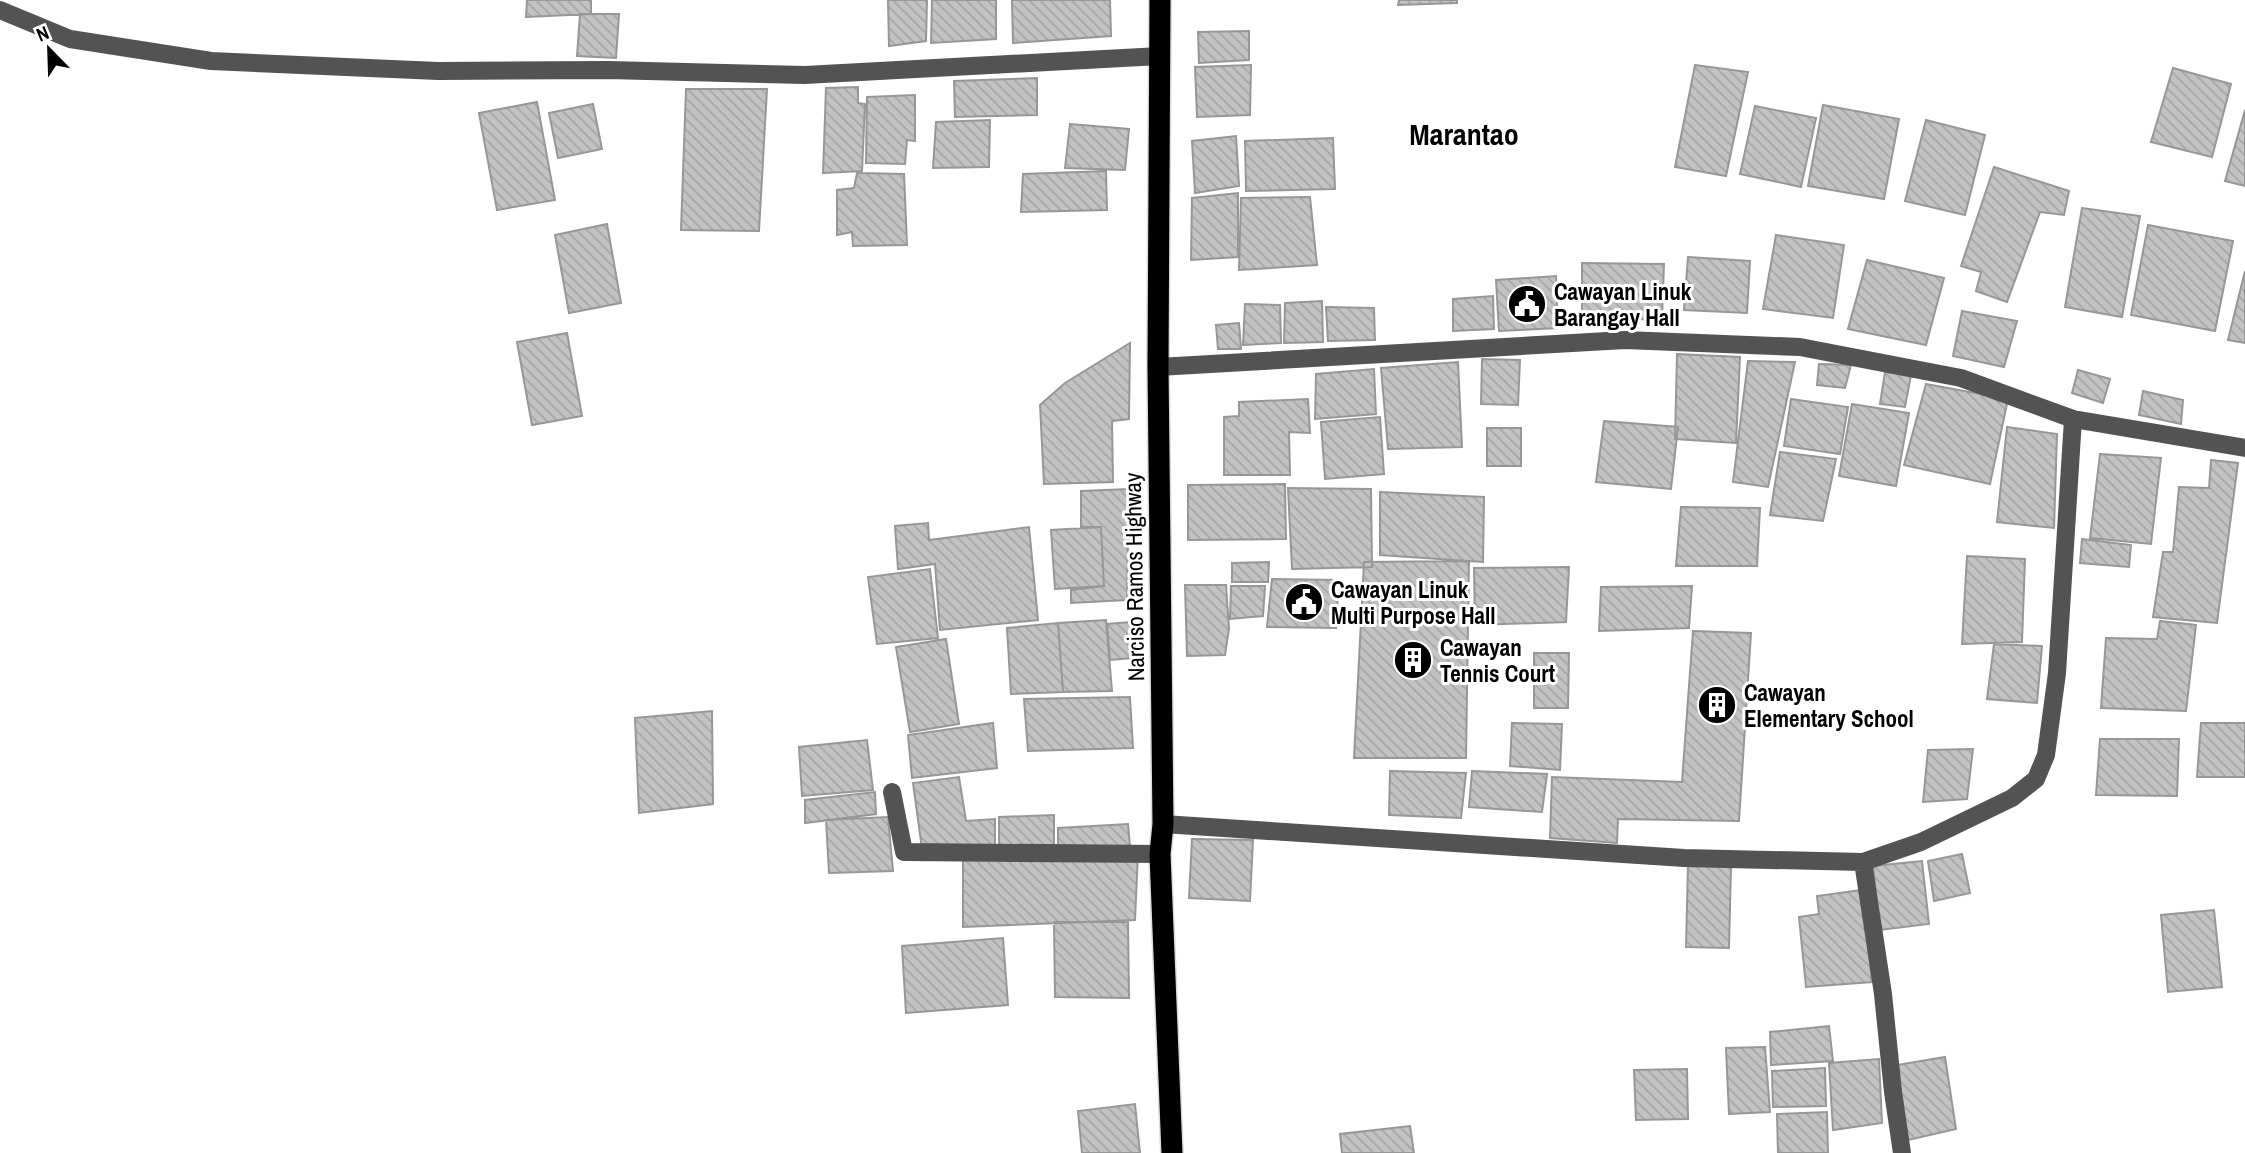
<svg xmlns="http://www.w3.org/2000/svg" width="2245" height="1153" viewBox="0 0 2245 1153" font-family="'Archivo Narrow',sans-serif">
	<style>
		.building { fill: url(#building-back-hatch); stroke: #979797; stroke-width: 2 }
		.lines { fill: none; stroke-linecap: round; stroke-linejoin: round }
		.highway-casing { stroke: #dbdbdb; stroke-width: 24 }
		.minor { stroke: #535353; stroke-width: 18 }
		.highway { stroke: #000; stroke-width: 21 }
		.labels { text-anchor: middle; dominant-baseline: central; stroke-width: 6; stroke-linejoin: round; paint-order: stroke }
		.poi-label { font-size: 23px; font-weight: bold; fill: #000; stroke: #fff; text-anchor: start }
		.street-label { font-size: 23px; fill: #000; stroke: #fff }
		.district-label { font-size: 30px; font-weight: bold; fill: #000; stroke: #fff }
	</style>
	<defs>
		<pattern id="building-back-hatch" width="6" height="6" patternUnits="userSpaceOnUse" patternTransform="scale(1.75)"><rect width="6" height="6" fill="#c3c3c3"/><path d="M-1 5l2 2M0 0l6 6M5-1l2 2" fill="none" stroke="#a6a6a6"/></pattern>
	</defs>
	<rect width="100%" height="100%" fill="#fff"/>
	<path class="building" d="M 527,0 L 591,0 L 591,14 L 526,17 Z
		M 888,0 L 927,0 L 926,41 L 889,46 Z
		M 932,0 L 996,0 L 996,39 L 931,43 Z
		M 1012,0 L 1110,0 L 1111,36 L 1013,43 Z
		M 1399,0 L 1457,0 L 1457,3 L 1398,5 Z
		M 580,14 L 619,14 L 616,58 L 577,56 Z
		M 1249,31 L 1249,60 L 1199,63 L 1198,32 Z
		M 1251,65 L 1250,115 L 1197,117 L 1195,67 Z
		M 1695,65 L 1748,72 L 1726,176 L 1675,167 Z
		M 2173,68 L 2231,84 L 2212,157 L 2151,142 Z
		M 1037,78 L 1037,115 L 955,117 L 954,81 Z
		M 858,87 L 858,103 L 865,104 L 862,171 L 823,173 L 826,88 Z
		M 686,89 L 767,89 L 759,231 L 681,230 Z
		M 915,95 L 915,141 L 907,140 L 905,164 L 866,163 L 867,97 Z
		M 537,102 L 555,200 L 497,210 L 479,113 Z
		M 593,104 L 602,149 L 558,158 L 549,113 Z
		M 1823,105 L 1899,119 L 1884,199 L 1808,186 Z
		M 1755,106 L 1816,118 L 1801,187 L 1740,174 Z
		M 2245,110 L 2245,186 L 2225,181 Z
		M 990,120 L 989,167 L 933,168 L 936,122 Z
		M 1926,120 L 1985,135 L 1965,215 L 1905,201 Z
		M 1070,124 L 1129,129 L 1125,170 L 1065,168 Z
		M 1236,136 L 1239,186 L 1195,193 L 1192,141 Z
		M 1333,138 L 1335,189 L 1246,191 L 1245,141 Z
		M 1994,167 L 2069,191 L 2064,215 L 2040,212 L 2007,302 L 1976,291 L 1981,272 L 1961,266 Z
		M 1106,171 L 1107,210 L 1021,212 L 1023,174 Z
		M 857,173 L 904,174 L 907,245 L 853,246 L 852,232 L 837,235 L 837,190 L 854,188 Z
		M 1238,193 L 1238,257 L 1191,260 L 1192,198 Z
		M 1310,197 L 1317,265 L 1239,270 L 1241,198 Z
		M 2082,208 L 2140,216 L 2122,317 L 2065,307 Z
		M 607,224 L 621,303 L 569,313 L 555,235 Z
		M 2148,225 L 2233,241 L 2215,331 L 2131,315 Z
		M 1776,235 L 1844,245 L 1833,318 L 1763,309 Z
		M 1688,257 L 1750,261 L 1747,313 L 1684,310 Z
		M 1867,260 L 1944,278 L 1926,345 L 1848,329 Z
		M 1582,263 L 1664,264 L 1662,319 L 1582,320 Z
		M 2245,271 L 2245,343 L 2228,340 Z
		M 1556,276 L 1558,328 L 1499,331 L 1496,280 Z
		M 1493,296 L 1494,329 L 1453,331 L 1453,299 Z
		M 1322,301 L 1323,342 L 1284,343 L 1285,303 Z
		M 1245,304 L 1280,305 L 1281,343 L 1243,345 Z
		M 1326,307 L 1374,308 L 1375,340 L 1328,341 Z
		M 1962,311 L 2017,321 L 2004,367 L 1953,356 Z
		M 1239,323 L 1241,349 L 1218,349 L 1216,325 Z
		M 567,333 L 582,416 L 532,425 L 517,342 Z
		M 1130,343 L 1129,419 L 1112,421 L 1113,482 L 1044,484 L 1040,405 L 1065,383 Z
		M 1677,354 L 1740,357 L 1736,443 L 1675,439 Z
		M 1482,359 L 1520,360 L 1518,405 L 1481,404 Z
		M 1748,361 L 1795,362 L 1768,487 L 1733,482 Z
		M 1458,362 L 1462,447 L 1388,449 L 1381,368 Z
		M 1819,364 L 1851,365 L 1845,388 L 1817,385 Z
		M 1374,369 L 1376,414 L 1315,419 L 1316,374 Z
		M 2078,370 L 2110,379 L 2103,403 L 2072,393 Z
		M 1885,372 L 1911,375 L 1905,407 L 1880,404 Z
		M 1926,384 L 2008,399 L 1990,484 L 1904,465 Z
		M 2143,391 L 2183,400 L 2181,424 L 2139,415 Z
		M 1308,399 L 1310,433 L 1289,432 L 1290,475 L 1224,475 L 1224,417 L 1239,416 L 1239,402 Z
		M 1791,399 L 1848,407 L 1840,454 L 1784,446 Z
		M 1852,404 L 1909,413 L 1896,486 L 1839,476 Z
		M 1380,417 L 1384,474 L 1325,479 L 1321,422 Z
		M 1604,421 L 1678,427 L 1671,489 L 1596,482 Z
		M 2007,427 L 2057,434 L 2054,528 L 1997,522 Z
		M 1487,428 L 1521,428 L 1521,466 L 1487,466 Z
		M 1780,452 L 1836,459 L 1823,521 L 1770,515 Z
		M 2100,454 L 2161,458 L 2151,544 L 2090,538 Z
		M 2211,460 L 2238,463 L 2217,623 L 2153,617 L 2163,552 L 2173,552 L 2179,487 L 2209,488 Z
		M 1285,484 L 1286,539 L 1188,540 L 1188,485 Z
		M 1288,488 L 1371,489 L 1372,567 L 1292,569 Z
		M 1129,489 L 1127,600 L 1071,603 L 1071,590 L 1104,586 L 1101,527 L 1081,527 L 1081,491 Z
		M 1380,492 L 1484,497 L 1483,562 L 1380,555 Z
		M 1681,507 L 1760,508 L 1757,566 L 1676,566 Z
		M 928,523 L 929,540 L 1029,527 L 1038,620 L 940,630 L 935,564 L 898,569 L 895,526 Z
		M 1101,527 L 1104,586 L 1055,589 L 1051,530 Z
		M 2082,539 L 2131,545 L 2129,567 L 2080,563 Z
		M 1967,556 L 2025,559 L 2022,642 L 1962,644 Z
		M 1469,561 L 1466,758 L 1354,758 L 1364,562 Z
		M 1269,562 L 1268,582 L 1232,582 L 1232,563 Z
		M 1569,567 L 1566,622 L 1475,625 L 1474,568 Z
		M 930,569 L 938,638 L 877,644 L 868,577 Z
		M 1272,579 L 1339,580 L 1336,628 L 1267,627 Z
		M 1185,585 L 1226,585 L 1229,628 L 1225,655 L 1187,656 Z
		M 1231,586 L 1265,586 L 1263,616 L 1230,619 Z
		M 1692,586 L 1689,628 L 1599,631 L 1601,587 Z
		M 1106,620 L 1112,691 L 1063,692 L 1058,623 Z
		M 2160,621 L 2196,625 L 2186,711 L 2101,708 L 2106,638 L 2157,639 Z
		M 1130,622 L 1132,658 L 1110,660 L 1107,624 Z
		M 1058,623 L 1063,692 L 1011,694 L 1007,628 Z
		M 1693,631 L 1751,633 L 1739,821 L 1618,819 L 1617,843 L 1550,838 L 1552,777 L 1682,782 Z
		M 946,639 L 959,724 L 910,732 L 896,647 Z
		M 1994,644 L 2042,646 L 2037,703 L 1987,699 Z
		M 1534,653 L 1569,653 L 1568,708 L 1534,708 Z
		M 1130,697 L 1133,748 L 1028,751 L 1024,699 Z
		M 712,711 L 713,804 L 639,813 L 635,718 Z
		M 993,723 L 997,768 L 912,778 L 908,735 Z
		M 1512,723 L 1562,724 L 1560,770 L 1510,766 Z
		M 2201,723 L 2245,723 L 2245,777 L 2197,777 Z
		M 2100,739 L 2179,739 L 2177,796 L 2096,795 Z
		M 867,740 L 873,790 L 802,796 L 799,747 Z
		M 1973,749 L 1967,799 L 1923,802 L 1928,750 Z
		M 1390,771 L 1466,773 L 1461,818 L 1389,815 Z
		M 1472,771 L 1547,774 L 1542,812 L 1469,807 Z
		M 959,777 L 966,821 L 995,819 L 995,849 L 922,849 L 913,783 Z
		M 875,792 L 876,814 L 805,823 L 805,800 Z
		M 1054,815 L 1054,849 L 999,850 L 999,817 Z
		M 888,817 L 893,871 L 829,873 L 826,820 Z
		M 1128,824 L 1130,846 L 1058,848 L 1058,828 Z
		M 1192,839 L 1253,840 L 1250,901 L 1189,898 Z
		M 1138,853 L 1135,920 L 963,927 L 963,858 Z
		M 1962,854 L 1970,893 L 1934,901 L 1928,861 Z
		M 1922,861 L 1929,924 L 1880,930 L 1873,866 Z
		M 1688,865 L 1731,866 L 1729,948 L 1686,947 Z
		M 1862,890 L 1872,982 L 1806,987 L 1799,917 L 1819,914 L 1817,896 Z
		M 2214,910 L 2222,987 L 2168,992 L 2161,915 Z
		M 1054,922 L 1128,922 L 1129,998 L 1055,997 Z
		M 1003,938 L 1008,1005 L 906,1013 L 902,946 Z
		M 1829,1026 L 1833,1061 L 1771,1065 L 1770,1032 Z
		M 1765,1047 L 1770,1112 L 1729,1114 L 1726,1048 Z
		M 1945,1057 L 1956,1129 L 1908,1140 L 1897,1065 Z
		M 1879,1059 L 1882,1123 L 1833,1130 L 1829,1063 Z
		M 1825,1068 L 1826,1106 L 1773,1107 L 1772,1071 Z
		M 1687,1069 L 1688,1119 L 1636,1120 L 1634,1070 Z
		M 1135,1104 L 1140,1153 L 1082,1153 L 1078,1111 Z
		M 1827,1112 L 1828,1153 L 1778,1153 L 1777,1114 Z
		M 1410,1126 L 1414,1153 L 1342,1153 L 1340,1134 Z"/>
	<g class="lines">
		<g class="highway-casing">
			<path id="highway" d="M 1160,0 L 1158,367 L 1163,824 L 1160,854 L 1172,1153"/>
		</g>
		<path class="minor" d="M 0,10 L 70,39 L 211,61 L 438,71 L 608,70 L 805,75 L 1160,56
			M 1158,367 L 1625,340 L 1800,347 L 1961,378 L 2073,419 L 2245,448
			M 892,792 L 904,852 L 1160,854
			M 1163,824 L 1684,858 L 1863,862 L 1921,842 L 2012,798 L 2036,779 L 2046,755 L 2057,673 L 2073,419
			M 1863,862 L 1883,994 L 1893,1092 L 1902,1153"/>
		<use href="#highway" class="highway"/>
	</g>
	<defs>
		<g id="civic-disc" transform="scale(2.0125)"><circle r="9.5" fill="#000" stroke="#fff"/><path d="M-.6-6.5H3V-4.5H.6V-3L4-1V1h2V6H-6V1h2V-1L-.6-3ZM-1.2 2.5V6h2.4V2.5Z" fill="#fff"/></g>
		<g id="building-disc" transform="scale(2.0125)"><circle r="9.5" fill="#000" stroke="#fff"/><path d="M-4-6H4V6H1V3H-1V6H-4ZM-2.5-4.3h1.7v1.8h-1.7ZM.8-4.3h1.7v1.8H.8ZM-2.5-1h1.7V.8h-1.7ZM.8-1h1.7V.8H.8Z" fill="#fff"/></g>
	</defs>
	<g fill-rule="evenodd">
		<use href="#civic-disc" x="1527" y="304"/>
		<use href="#civic-disc" x="1304" y="602"/>
		<use href="#building-disc" x="1413" y="660"/>
		<use href="#building-disc" x="1717" y="705"/>
	</g>
	<g class="labels">
		<g class="poi-label">
			<text x="1554" y="291">Cawayan Linuk<tspan x="1554" dy="26">Barangay Hall</tspan></text>
			<text x="1331" y="589">Cawayan Linuk<tspan x="1331" dy="26">Multi Purpose Hall</tspan></text>
			<text x="1440" y="647">Cawayan<tspan x="1440" dy="26">Tennis Court</tspan></text>
			<text x="1744" y="692">Cawayan<tspan x="1744" dy="26">Elementary School</tspan></text>
		</g>
		<g class="street-label">
			<text transform="translate(1134 577) rotate(-91)">Narciso Ramos Highway</text>
		</g>
		<g class="district-label">
			<text x="1464" y="134">Marantao</text>
		</g>
	</g>
	<g transform="translate(49 49) rotate(337)" stroke="#ffffff" stroke-width="5" paint-order="stroke">
	<path d="M0-5L12 26L0 18L-12 26Z" fill="#000000"/>
	<text y="-10" font-size="19" font-weight="bold" text-anchor="middle" fill="#000000">N</text>
	</g>
</svg>
